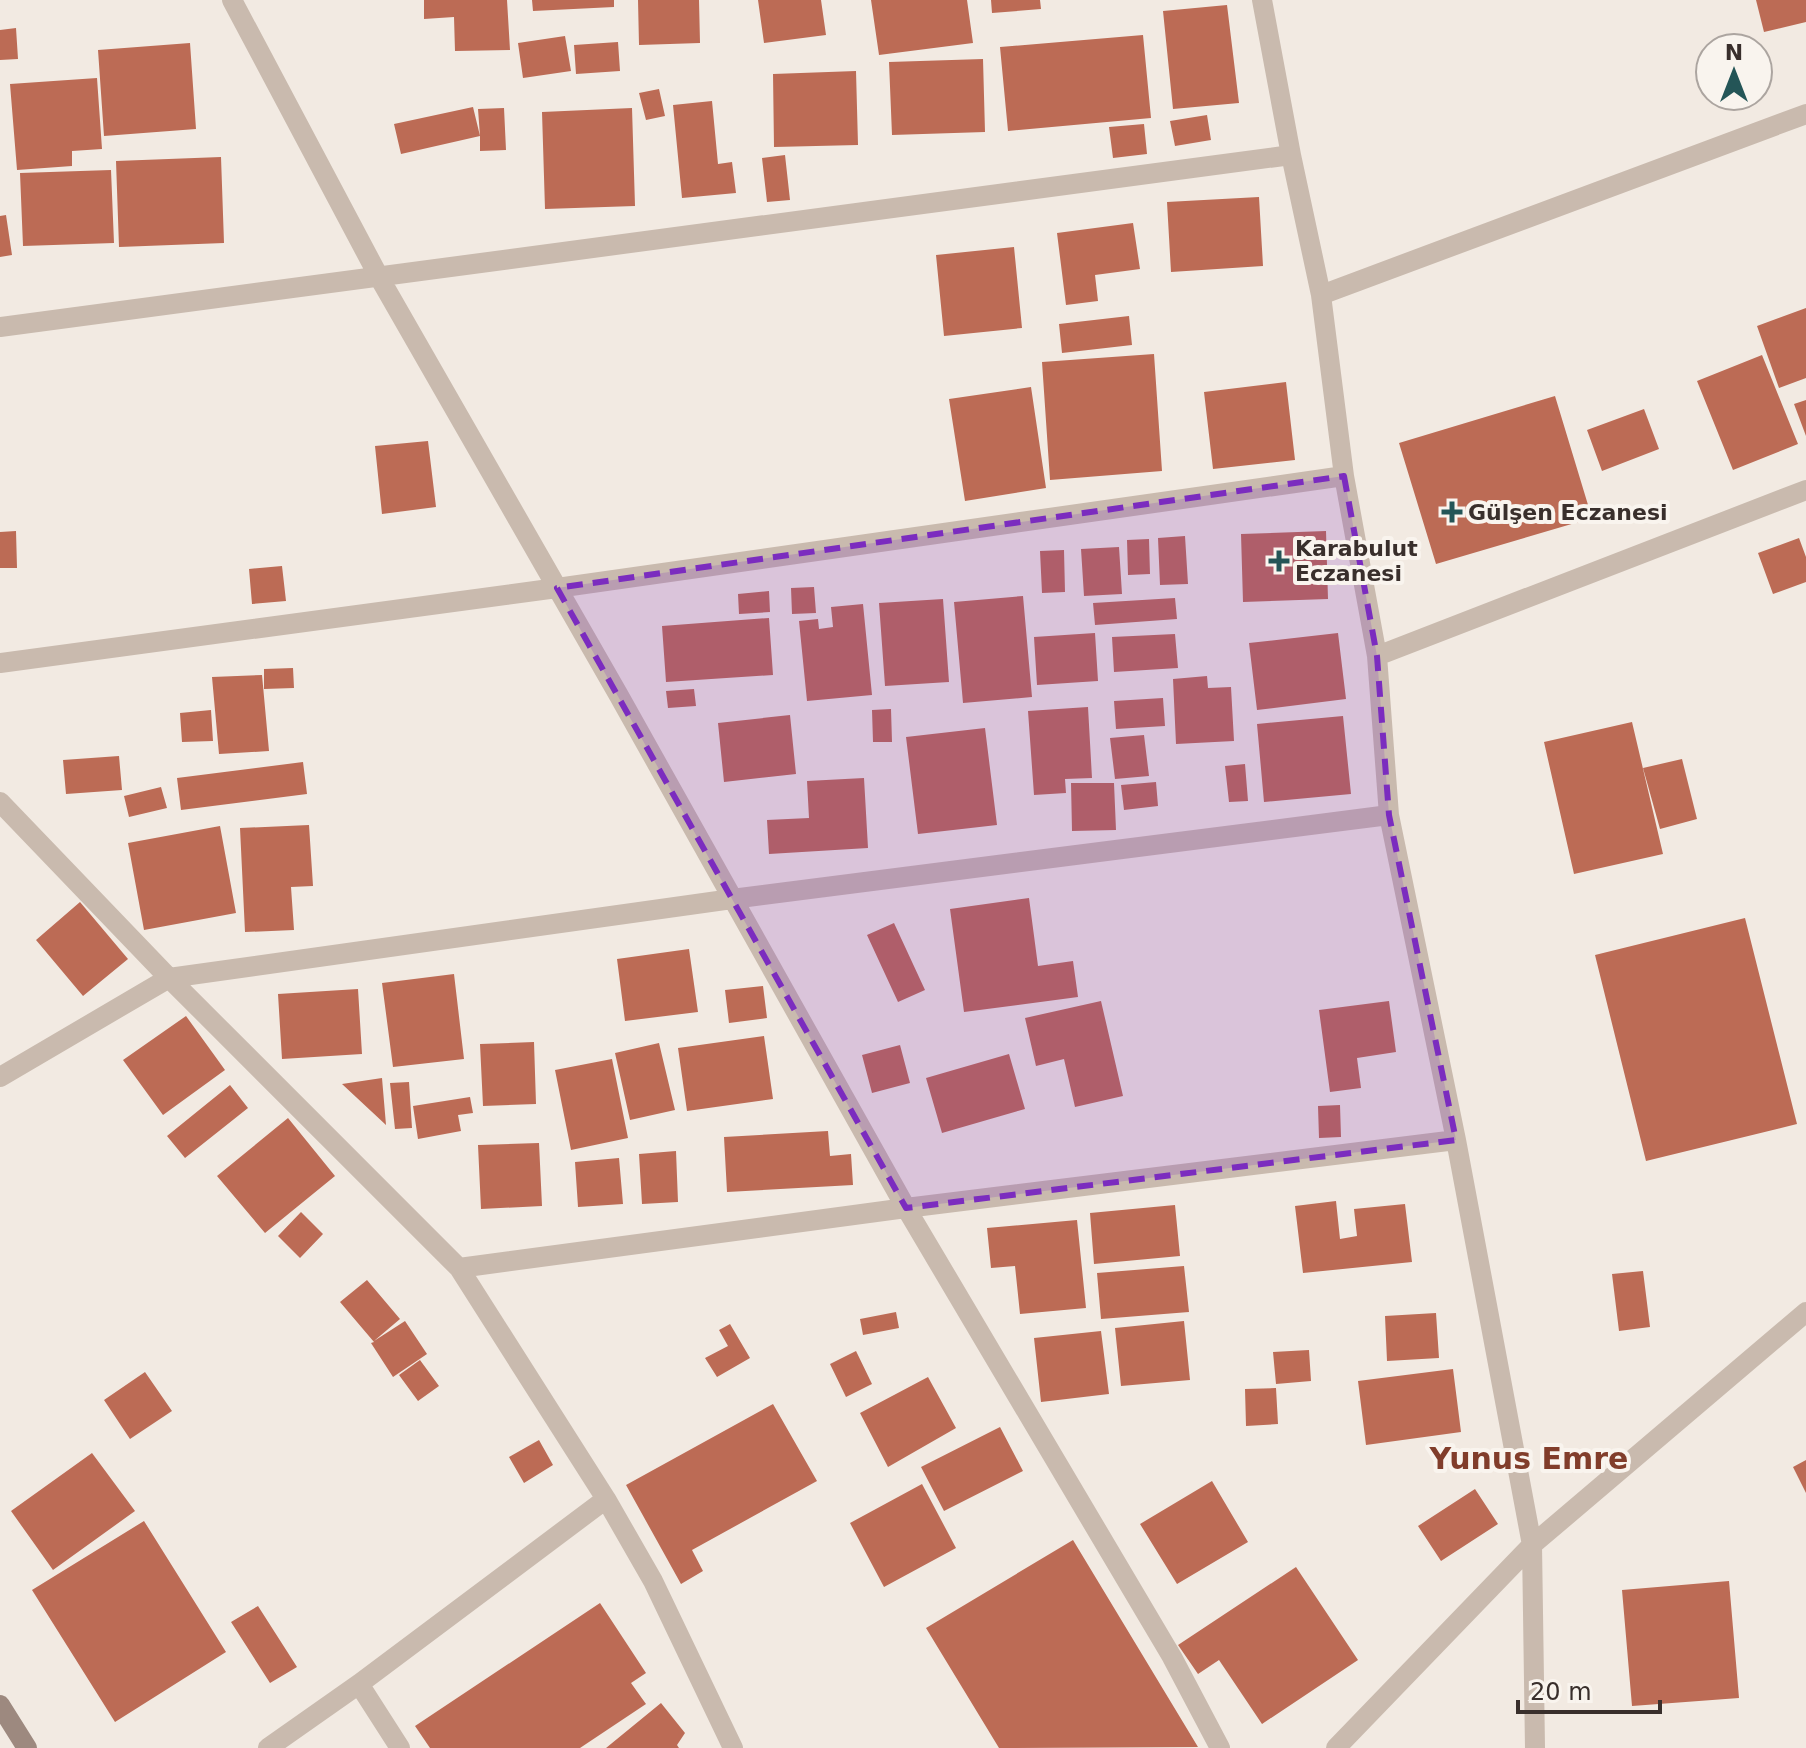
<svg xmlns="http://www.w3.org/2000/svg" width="1806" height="1748" viewBox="0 0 1806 1748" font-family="'DejaVu Sans',sans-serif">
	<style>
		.building { fill: #bc6b55 }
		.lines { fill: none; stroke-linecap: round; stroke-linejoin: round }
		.minor { stroke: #c9baae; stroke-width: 20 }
		.secondary { stroke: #9d897f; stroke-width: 20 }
		.marked { fill: #7b2cbf; fill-opacity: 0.2; stroke: #7b2cbf; stroke-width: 6; stroke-dasharray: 16 10; stroke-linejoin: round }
		.poi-dot { fill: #245557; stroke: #f9f4ee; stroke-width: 3 }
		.labels { text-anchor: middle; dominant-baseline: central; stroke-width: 8; stroke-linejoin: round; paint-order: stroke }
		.poi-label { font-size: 22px; font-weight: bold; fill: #392f2c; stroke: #f9f4ee; text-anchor: start }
		.district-label { font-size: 30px; font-weight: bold; fill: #813d2b; stroke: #f9f4ee }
	</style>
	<rect width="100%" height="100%" fill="#f2eae2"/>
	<path class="building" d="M 424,0 L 507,0 L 510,50 L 455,51 L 454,17 L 424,19 Z
		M 532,0 L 614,0 L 614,7 L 533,11 Z
		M 638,0 L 699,0 L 700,43 L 639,45 Z
		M 758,0 L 821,0 L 826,35 L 764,43 Z
		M 871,0 L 967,0 L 973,43 L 879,55 Z
		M 991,0 L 1040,0 L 1041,9 L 992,13 Z
		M 1756,0 L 1806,0 L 1806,22 L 1764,32 Z
		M 1227,5 L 1239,103 L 1173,109 L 1163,11 Z
		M 16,28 L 18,59 L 0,60 L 0,30 Z
		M 1143,35 L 1151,118 L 1008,131 L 1000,47 Z
		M 565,36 L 571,71 L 523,78 L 518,43 Z
		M 618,42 L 620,71 L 576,74 L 574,45 Z
		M 190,43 L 196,129 L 104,136 L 98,50 Z
		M 983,59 L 985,132 L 892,135 L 889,62 Z
		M 856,71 L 858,145 L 774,147 L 773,74 Z
		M 97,78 L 102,149 L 72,151 L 72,166 L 17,170 L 10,84 Z
		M 659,89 L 665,116 L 646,120 L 639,93 Z
		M 712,101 L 718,164 L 732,162 L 736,193 L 682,198 L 673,105 Z
		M 473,107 L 480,136 L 478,109 L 504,108 L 506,150 L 480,151 L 480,136 L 401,154 L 394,124 Z
		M 632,108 L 635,206 L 545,209 L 542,112 Z
		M 1207,115 L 1211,140 L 1175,146 L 1170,121 Z
		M 1144,124 L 1147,154 L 1113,158 L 1109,127 Z
		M 785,155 L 790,200 L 767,202 L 762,158 Z
		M 221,157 L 224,243 L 119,247 L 116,161 Z
		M 111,170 L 114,243 L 23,246 L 20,173 Z
		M 1259,197 L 1263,266 L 1171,272 L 1167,202 Z
		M 6,215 L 12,255 L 0,257 L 0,216 Z
		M 1133,223 L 1140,269 L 1095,275 L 1098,301 L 1066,305 L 1057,233 Z
		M 1014,247 L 1022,328 L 944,336 L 936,255 Z
		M 1806,308 L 1806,378 L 1779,388 L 1757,326 Z
		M 1129,316 L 1132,345 L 1062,353 L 1059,324 Z
		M 1154,354 L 1162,471 L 1050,480 L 1042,362 Z
		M 1762,355 L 1798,444 L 1733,470 L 1697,381 Z
		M 1286,382 L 1295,460 L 1213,469 L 1204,392 Z
		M 1031,387 L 1046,488 L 965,501 L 949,399 Z
		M 1555,396 L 1592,518 L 1436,564 L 1399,443 Z
		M 1806,400 L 1806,436 L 1794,404 Z
		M 1644,409 L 1659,449 L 1602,471 L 1587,430 Z
		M 428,441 L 436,507 L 382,514 L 375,446 Z
		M 16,531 L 17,568 L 0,568 L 0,532 Z
		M 1326,531 L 1328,599 L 1243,602 L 1241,534 Z
		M 1185,536 L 1188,584 L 1160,585 L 1158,538 Z
		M 1799,538 L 1806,557 L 1806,582 L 1773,594 L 1758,553 Z
		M 1149,539 L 1150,574 L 1128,575 L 1127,540 Z
		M 1119,547 L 1122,594 L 1084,596 L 1081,549 Z
		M 1064,550 L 1065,592 L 1042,593 L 1040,551 Z
		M 282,566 L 286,601 L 252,604 L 249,569 Z
		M 814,587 L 816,613 L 792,614 L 791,588 Z
		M 769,591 L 770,612 L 739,614 L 738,594 Z
		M 1023,596 L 1032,697 L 963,703 L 954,602 Z
		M 1175,598 L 1177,619 L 1095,625 L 1093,603 Z
		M 943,599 L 949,682 L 885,686 L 879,603 Z
		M 863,604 L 872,695 L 807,701 L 799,621 L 818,619 L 819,629 L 833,627 L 831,607 Z
		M 769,618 L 773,675 L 666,682 L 662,626 Z
		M 1095,633 L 1098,681 L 1037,685 L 1034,637 Z
		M 1338,633 L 1346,699 L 1257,710 L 1249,643 Z
		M 1175,634 L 1178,668 L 1114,672 L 1112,637 Z
		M 293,668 L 294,688 L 264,689 L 264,669 Z
		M 262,675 L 269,751 L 219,754 L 212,677 Z
		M 1207,676 L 1208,688 L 1231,687 L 1234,741 L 1176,744 L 1173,679 Z
		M 694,689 L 696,706 L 668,708 L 666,691 Z
		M 1163,698 L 1165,726 L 1116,729 L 1114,701 Z
		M 1088,707 L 1092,778 L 1065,779 L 1066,793 L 1034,795 L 1028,711 Z
		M 891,709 L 892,742 L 873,742 L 872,710 Z
		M 211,710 L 213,741 L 182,742 L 180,713 Z
		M 790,715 L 796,774 L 724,782 L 718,723 Z
		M 1343,716 L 1351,794 L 1264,802 L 1257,724 Z
		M 1632,722 L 1663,854 L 1574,874 L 1544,742 Z
		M 985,728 L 997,825 L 918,834 L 906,737 Z
		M 1144,735 L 1149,776 L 1115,779 L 1110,738 Z
		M 119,756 L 122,790 L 66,794 L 63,760 Z
		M 1682,759 L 1697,819 L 1660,829 L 1643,768 Z
		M 303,762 L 307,794 L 181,810 L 177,778 Z
		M 1245,764 L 1248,801 L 1229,802 L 1225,766 Z
		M 864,778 L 868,848 L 769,854 L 767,820 L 809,818 L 807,781 Z
		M 1156,782 L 1158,806 L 1124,810 L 1121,785 Z
		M 1071,783 L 1114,783 L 1116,830 L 1072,831 Z
		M 161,787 L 167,808 L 129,817 L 124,796 Z
		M 309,825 L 313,886 L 291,887 L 294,930 L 245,932 L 240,828 Z
		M 220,826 L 236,913 L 144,930 L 128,843 Z
		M 1029,898 L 1038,966 L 1073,961 L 1078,997 L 964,1012 L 950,909 Z
		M 80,902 L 128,959 L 83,996 L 36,940 Z
		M 1745,918 L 1797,1124 L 1646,1161 L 1595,955 Z
		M 894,923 L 925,990 L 898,1002 L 867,935 Z
		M 689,949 L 698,1012 L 625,1021 L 617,959 Z
		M 454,974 L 464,1059 L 393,1067 L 382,983 Z
		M 763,986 L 767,1018 L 729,1023 L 725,990 Z
		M 358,989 L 362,1054 L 282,1059 L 278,994 Z
		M 1101,1001 L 1123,1096 L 1075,1107 L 1064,1059 L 1036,1066 L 1025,1018 Z
		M 1389,1001 L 1396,1052 L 1357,1058 L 1361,1088 L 1330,1092 L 1319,1010 Z
		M 186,1016 L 225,1070 L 163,1115 L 123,1060 Z
		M 764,1036 L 773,1099 L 687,1111 L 678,1048 Z
		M 534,1042 L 536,1104 L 483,1106 L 480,1044 Z
		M 659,1043 L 675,1110 L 630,1120 L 615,1053 Z
		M 900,1045 L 910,1083 L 872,1093 L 862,1055 Z
		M 1009,1054 L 1025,1109 L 942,1133 L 926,1078 Z
		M 612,1059 L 628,1138 L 571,1150 L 555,1070 Z
		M 382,1078 L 386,1125 L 342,1084 Z
		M 409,1082 L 412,1128 L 395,1129 L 390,1083 Z
		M 230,1085 L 248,1108 L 185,1158 L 167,1136 Z
		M 470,1097 L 473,1113 L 458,1115 L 461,1131 L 418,1139 L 413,1106 Z
		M 1340,1105 L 1341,1137 L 1319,1138 L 1318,1106 Z
		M 288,1118 L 335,1176 L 265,1233 L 217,1176 Z
		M 828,1131 L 830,1156 L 851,1154 L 853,1185 L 727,1192 L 724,1137 Z
		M 539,1143 L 542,1206 L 481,1209 L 478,1145 Z
		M 676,1151 L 678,1202 L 642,1204 L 639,1154 Z
		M 619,1158 L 623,1204 L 578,1207 L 575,1162 Z
		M 1336,1201 L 1340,1239 L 1357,1236 L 1354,1209 L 1405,1204 L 1412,1262 L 1303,1273 L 1295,1206 Z
		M 1175,1205 L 1180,1256 L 1094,1264 L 1090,1213 Z
		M 301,1212 L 323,1234 L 300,1258 L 278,1236 Z
		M 1077,1220 L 1086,1308 L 1020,1314 L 1015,1266 L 991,1268 L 987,1228 Z
		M 1184,1266 L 1189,1312 L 1101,1319 L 1097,1273 Z
		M 1643,1271 L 1650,1327 L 1619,1331 L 1612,1274 Z
		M 367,1280 L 400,1319 L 374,1341 L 405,1321 L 427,1354 L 393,1377 L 371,1343 L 374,1342 L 340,1302 Z
		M 896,1312 L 899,1328 L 863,1335 L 860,1319 Z
		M 1436,1313 L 1439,1358 L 1387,1361 L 1385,1316 Z
		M 1184,1321 L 1190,1380 L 1121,1386 L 1115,1328 Z
		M 730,1324 L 750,1358 L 717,1377 L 705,1358 L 728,1346 L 719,1330 Z
		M 1101,1331 L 1109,1394 L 1041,1402 L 1034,1338 Z
		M 1309,1350 L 1311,1381 L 1276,1384 L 1273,1352 Z
		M 856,1351 L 872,1384 L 846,1397 L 830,1364 Z
		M 420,1360 L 439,1386 L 418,1401 L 399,1375 Z
		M 1453,1369 L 1461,1432 L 1366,1445 L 1358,1381 Z
		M 145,1372 L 172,1411 L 130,1439 L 104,1400 Z
		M 928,1377 L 956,1428 L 888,1467 L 860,1413 Z
		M 1276,1388 L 1278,1424 L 1246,1426 L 1245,1389 Z
		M 773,1404 L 817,1481 L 692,1550 L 703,1571 L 681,1584 L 626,1485 Z
		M 1000,1427 L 1023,1471 L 944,1511 L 921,1467 Z
		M 539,1440 L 553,1465 L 524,1483 L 509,1457 Z
		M 92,1453 L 135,1511 L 53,1570 L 11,1511 Z
		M 1806,1460 L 1806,1493 L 1793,1467 Z
		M 1212,1481 L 1248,1542 L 1177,1584 L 1140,1524 Z
		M 922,1484 L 956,1548 L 884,1587 L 850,1523 Z
		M 1475,1489 L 1498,1524 L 1441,1561 L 1418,1526 Z
		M 144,1521 L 226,1652 L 115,1722 L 32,1590 Z
		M 1073,1540 L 1198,1747 L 999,1748 L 926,1628 Z
		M 1296,1567 L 1358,1660 L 1262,1724 L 1219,1660 L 1198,1674 L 1178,1645 Z
		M 1729,1581 L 1739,1698 L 1632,1706 L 1622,1590 Z
		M 600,1603 L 646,1673 L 631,1683 L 646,1704 L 580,1748 L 430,1748 L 415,1726 Z
		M 258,1606 L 297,1667 L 270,1683 L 231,1622 Z
		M 661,1703 L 685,1733 L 677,1745 L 679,1748 L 606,1748 Z"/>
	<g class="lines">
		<path class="minor" d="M 232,0 L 379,277 L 618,694 L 906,1208 L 1172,1657 L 1220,1748
			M 1262,0 L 1291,155 L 1321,295 L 1344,476 L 1377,656 L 1389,815 L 1456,1140 L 1532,1545 L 1535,1748
			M 1321,295 L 1806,114
			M 0,327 L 1291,155
			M 1377,656 L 1806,490
			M 0,663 L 557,588 L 1344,476
			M 0,802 L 169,978 L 459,1268 L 606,1499 L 653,1581 L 733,1748
			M 0,1077 L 169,978 L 732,899 L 1389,815
			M 459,1268 L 906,1208 L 1456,1140
			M 359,1684 L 400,1748
			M 268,1748 L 359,1684 L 606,1499
			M 1336,1748 L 1532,1545 L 1806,1312"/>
		<path class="secondary" d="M 0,1705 L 27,1748"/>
	</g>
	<path class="marked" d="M 1344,476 L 1377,656 L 1389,815 L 1456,1140 L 906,1208 L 557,588 Z"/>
	<g class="poi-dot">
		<path d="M1448 500h8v8h8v8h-8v8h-8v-8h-8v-8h8z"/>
		<path d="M1275 549h8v8h8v8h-8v8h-8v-8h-8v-8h8z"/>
	</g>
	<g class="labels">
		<g class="poi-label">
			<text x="1468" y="512">Gülşen Eczanesi</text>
			<text x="1295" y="548">Karabulut<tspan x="1295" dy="25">Eczanesi</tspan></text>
		</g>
		<g class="district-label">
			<text x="1529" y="1458">Yunus Emre</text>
		</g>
	</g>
	<g transform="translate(1734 72)"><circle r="38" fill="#f9f4ee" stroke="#aca5a0" stroke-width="2"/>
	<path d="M0-6L14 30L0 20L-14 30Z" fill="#245557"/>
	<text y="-12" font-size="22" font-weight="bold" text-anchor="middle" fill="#392f2c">N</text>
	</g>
	<path d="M1518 1700v12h142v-12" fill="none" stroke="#392f2c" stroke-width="4"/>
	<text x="1530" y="1700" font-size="24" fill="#392f2c" stroke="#f9f4ee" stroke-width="6" paint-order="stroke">20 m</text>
</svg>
